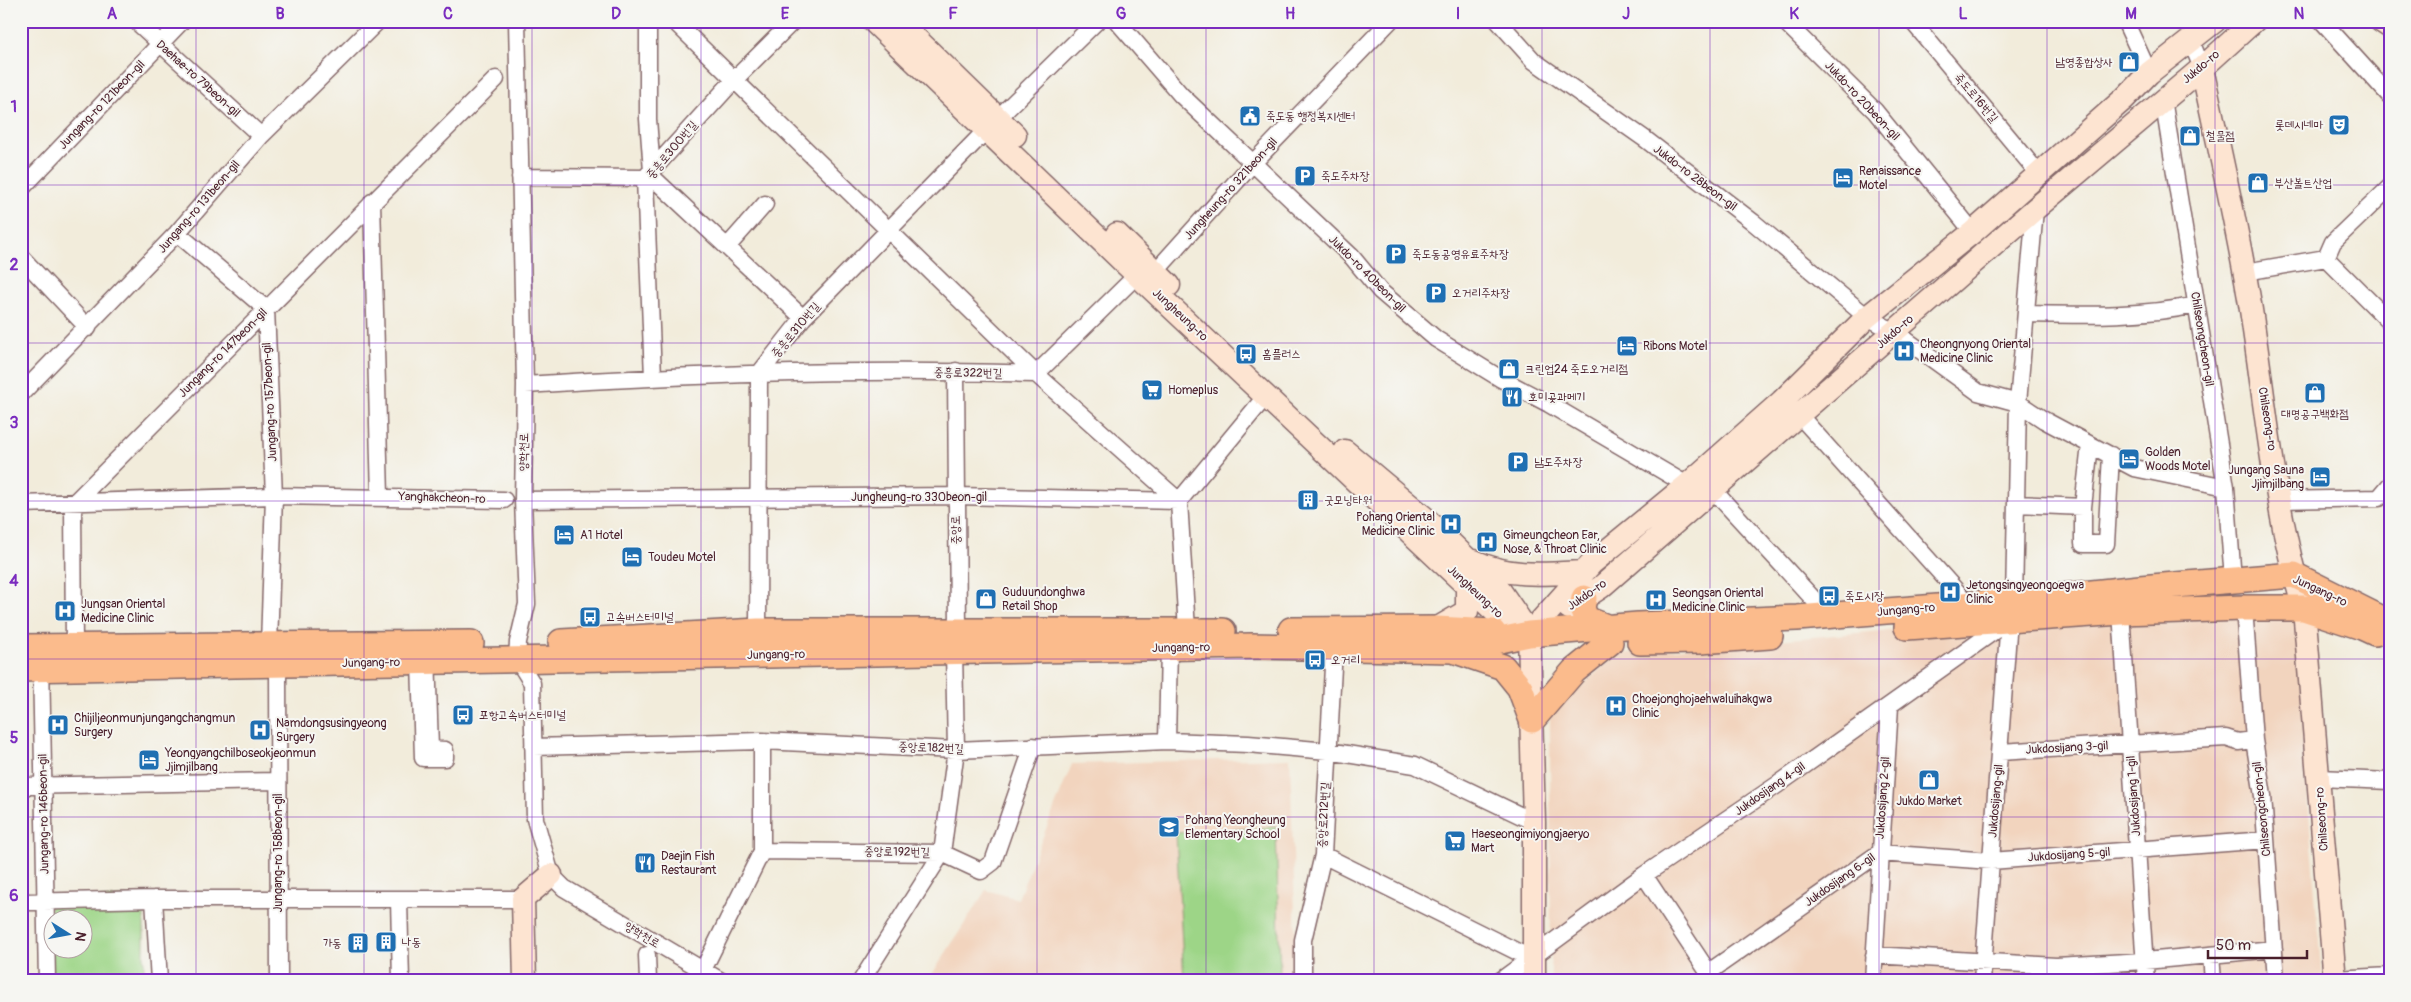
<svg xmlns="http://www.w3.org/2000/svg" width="2411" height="1002" viewBox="0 0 2411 1002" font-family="Pangolin,'Poor Story',sans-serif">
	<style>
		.built { fill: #f2d4be }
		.green { fill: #9dd587; stroke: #747a59; fill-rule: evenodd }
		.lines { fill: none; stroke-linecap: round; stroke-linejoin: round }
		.street-casing { stroke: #856769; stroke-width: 19 }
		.secondary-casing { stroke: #856769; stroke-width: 25 }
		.primary-casing { stroke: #856769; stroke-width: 28 }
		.street { stroke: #fff; stroke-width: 16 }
		.secondary { stroke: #fde4d1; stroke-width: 22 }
		.primary { stroke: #fbbb8c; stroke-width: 25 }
		.grid { fill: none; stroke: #7b2cbf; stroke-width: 1; stroke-opacity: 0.55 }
		.labels { text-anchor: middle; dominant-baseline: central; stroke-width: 4; stroke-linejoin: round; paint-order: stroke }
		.poi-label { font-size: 12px; fill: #4a1f2b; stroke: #f6f6f2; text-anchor: start }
		.street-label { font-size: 12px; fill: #4a1f2b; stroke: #f6f6f2 }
		.neatline { fill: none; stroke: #7b2cbf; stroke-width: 2 }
		.grid-label { font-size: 16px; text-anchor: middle; font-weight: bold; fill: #7b2cbf }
	</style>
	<rect width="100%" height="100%" fill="#f6f6f2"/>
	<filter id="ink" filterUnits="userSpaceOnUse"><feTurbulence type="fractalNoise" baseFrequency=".02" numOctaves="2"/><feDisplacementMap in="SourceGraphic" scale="10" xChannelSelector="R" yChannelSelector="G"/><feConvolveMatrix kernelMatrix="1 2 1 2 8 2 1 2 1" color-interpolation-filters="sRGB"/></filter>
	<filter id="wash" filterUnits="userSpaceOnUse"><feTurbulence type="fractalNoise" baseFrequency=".0096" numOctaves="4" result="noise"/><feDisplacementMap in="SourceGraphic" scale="20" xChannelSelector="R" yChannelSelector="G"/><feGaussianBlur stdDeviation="1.12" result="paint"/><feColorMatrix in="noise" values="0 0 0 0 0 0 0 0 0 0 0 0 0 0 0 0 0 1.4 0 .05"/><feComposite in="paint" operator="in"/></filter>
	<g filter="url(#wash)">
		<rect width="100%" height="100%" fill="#f2ecdb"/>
		<path class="built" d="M 2297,614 L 2311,845 L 2322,981 L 1551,981 L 1550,714 L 1617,654 L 1995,621 Z
			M 1290,758 L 1297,978 L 1291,981 L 937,981 L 931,976 L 986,890 L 1018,899 L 1072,764 Z"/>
		<path class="green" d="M 1276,827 L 1280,978 L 1247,981 L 1184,981 L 1176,833 Z
			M 144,896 L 144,981 L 51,981 L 50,901 ZM 52,920 L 82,920 L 82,950 L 52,950 Z"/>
	</g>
	<g filter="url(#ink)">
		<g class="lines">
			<g class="street-casing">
				<path id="street" d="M 136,21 L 261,136
					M 517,21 L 525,385 L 523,500 L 527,604 L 518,642 L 517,659 L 532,683 L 535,819 L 551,875 L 564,888 L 721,981
					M 648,21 L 648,119 L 652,171
					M 674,21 L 1036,374 L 1179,501 L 1187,630
					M 1117,21 L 1181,95 L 1352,257 L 1380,291 L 1436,339 L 1501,379 L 1549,404 L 1687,485
					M 1498,21 L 1534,61 L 1645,139 L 1753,222 L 1867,317 L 1895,332 L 1978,392 L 2018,403 L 2044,420 L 2134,468 L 2226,487
					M 1784,21 L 1875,111 L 1973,232
					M 1912,21 L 2039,174
					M 2125,21 L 2149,73
					M 2322,21 L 2390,96
					M 2191,41 L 2202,68
					M 2163,99 L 2226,487 L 2233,580
					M 649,174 L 803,318
					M 520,177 L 645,178
					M 21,189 L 182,21
					M 372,202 L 380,496
					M 177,233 L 266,309 L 274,496 L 269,645
					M 727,247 L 765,204
					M 21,257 L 88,328
					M 2326,258 L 2390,322
					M 1156,271 L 1253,163 L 1390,21
					M 2245,272 L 2326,258 L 2333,242 L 2390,187
					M 2026,314 C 2083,315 2140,317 2196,305
					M 956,371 L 958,630
					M 759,374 L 803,318 L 998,118 L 1097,21
					M 653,377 L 645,178 L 735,79 L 793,21
					M 525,385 C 695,374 866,368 1036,374 L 1137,275
					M 21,394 L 177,233 L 261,136 L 378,21
					M 1799,415 L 1969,605
					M 1713,490 L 1829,616
					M 523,500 L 956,496 L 1179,501
					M 2280,500 L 2379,498 L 2390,485
					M 1179,501 L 1265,397
					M 21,504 L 274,496 L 504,500
					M 2016,504 L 2083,507 L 2083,544 L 2106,544 L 2111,455
					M 2083,507 L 2090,445
					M 2014,601 L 2018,403 L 2035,209
					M 2244,608 L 2254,740 L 2263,796 L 2276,981
					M 2121,612 L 2146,981
					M 758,631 L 759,374
					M 74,648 L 73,504 L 496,79
					M 41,660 L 47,981
					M 420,662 L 423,758 L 445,758 L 445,750 L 430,749 L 427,653
					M 278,665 L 279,981
					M 1167,741 L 1169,648
					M 533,747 L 762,741 L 956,750 L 1167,741 L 1248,744 L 1328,751 L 1415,765 L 1534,822
					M 2000,752 L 2226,738 L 2238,742 L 2254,740
					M 2319,778 L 2390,781
					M 21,786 L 277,781
					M 762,851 L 942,853 L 981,871 L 993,862 L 1033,746
					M 1323,855 L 1532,959
					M 1644,875 L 1714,981
					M 154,899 L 159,981
					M 399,900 L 401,981
					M 21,902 L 154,899 L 523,899
					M 647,955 L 648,981
					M 1874,955 L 2056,966 L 2145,961 L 2274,949
					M 2211,955 L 2213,981
					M 703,970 L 762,851 L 762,741
					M 1709,972 L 1879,853 L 1991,861 L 2266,840
					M 2335,979 L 2390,976
					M 861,981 L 942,853 L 956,750 L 954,651
					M 1303,981 L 1303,940 L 1323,855 L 1334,648
					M 1500,981 L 1644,875 L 1777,785 L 2007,622
					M 1873,981 L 1890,706
					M 1982,981 L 2009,620"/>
			</g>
			<g class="secondary-casing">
				<path id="secondary" d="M 873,21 L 1137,275 L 1467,586 L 1503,619 L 1529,634
					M 898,21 L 1015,135
					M 2381,21 L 2390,27
					M 2202,68 C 2219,149 2238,229 2251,310 C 2266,408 2275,515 2304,608 L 2335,981
					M 1117,234 L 1169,285
					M 1345,451 L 1425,518 L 1501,592 L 1525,627
					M 1474,561 C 1509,578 1546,574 1583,572
					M 1569,608 L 1601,587 L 2035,209 L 2202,68 L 2254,21
					M 1436,629 L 1467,611 L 1467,586
					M 525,981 L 523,899 L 551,875
					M 1534,981 L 1534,822 L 1529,634 L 1592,563 L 1687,485 L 1782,401 L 1867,317 L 1973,232 L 2125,98 L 2149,73 L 2215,21"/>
			</g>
			<g class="primary-casing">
				<path id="primary" d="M 1584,598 L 1582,608 L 1586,619 L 1609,628
					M 1907,627 L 2121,612 L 2244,608 L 2304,608 L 2362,627 L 2375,633
					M 1291,630 L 1436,629 L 1493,632
					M 561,642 L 758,631 L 1223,631
					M 1640,642 L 1700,641 L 1770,636
					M 21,647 L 471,643
					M 1453,650 L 1503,667 L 1520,688 L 1532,720
					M 21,669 L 1251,646 L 1452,650 L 1529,634 L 1638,625 L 1797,618 L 2014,601 L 2140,588 L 2294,575 L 2390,623
					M 1532,720 L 1574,671 L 1610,642"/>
			</g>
			<use href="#street" class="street"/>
			<use href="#secondary" class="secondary"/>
			<use href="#primary" class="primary"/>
		</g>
	</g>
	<path class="grid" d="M 196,21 L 196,981M 364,21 L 364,981M 532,21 L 532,981M 701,21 L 701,981M 869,21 L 869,981M 1037,21 L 1037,981M 1206,21 L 1206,981M 1374,21 L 1374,981M 1542,21 L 1542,981M 1710,21 L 1710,981M 1879,21 L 1879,981M 2047,21 L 2047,981M 2215,21 L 2215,981M 21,185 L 2390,185M 21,343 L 2390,343M 21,501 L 2390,501M 21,659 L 2390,659M 21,817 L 2390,817"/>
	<defs>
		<g id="shop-square" transform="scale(1.125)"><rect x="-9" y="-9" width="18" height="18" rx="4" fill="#1f6fb2" stroke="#f6f6f2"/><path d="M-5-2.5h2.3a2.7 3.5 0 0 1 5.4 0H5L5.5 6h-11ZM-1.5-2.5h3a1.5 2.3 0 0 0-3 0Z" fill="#fff"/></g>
		<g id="civic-square" transform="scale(1.125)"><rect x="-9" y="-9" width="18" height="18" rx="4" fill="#1f6fb2" stroke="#f6f6f2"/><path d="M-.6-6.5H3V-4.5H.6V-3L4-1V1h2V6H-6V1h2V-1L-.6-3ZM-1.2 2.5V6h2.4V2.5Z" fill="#fff"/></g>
		<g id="theatre-square" transform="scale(1.125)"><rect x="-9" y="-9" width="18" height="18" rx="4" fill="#1f6fb2" stroke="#f6f6f2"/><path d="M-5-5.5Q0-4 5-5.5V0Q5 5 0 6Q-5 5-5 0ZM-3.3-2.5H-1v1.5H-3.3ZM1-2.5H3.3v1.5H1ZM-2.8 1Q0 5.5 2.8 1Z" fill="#fff"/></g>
		<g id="parking-square" transform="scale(1.125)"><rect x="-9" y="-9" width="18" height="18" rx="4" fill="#1f6fb2" stroke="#f6f6f2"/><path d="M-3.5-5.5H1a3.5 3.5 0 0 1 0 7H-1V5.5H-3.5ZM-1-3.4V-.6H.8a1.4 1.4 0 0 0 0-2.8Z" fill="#fff"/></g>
		<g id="hotel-square" transform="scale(1.125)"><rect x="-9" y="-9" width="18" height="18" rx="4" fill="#1f6fb2" stroke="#f6f6f2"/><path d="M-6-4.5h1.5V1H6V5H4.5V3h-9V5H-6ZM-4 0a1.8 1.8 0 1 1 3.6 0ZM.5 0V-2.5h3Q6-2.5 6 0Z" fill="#fff"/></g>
		<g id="hospital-square" transform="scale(1.125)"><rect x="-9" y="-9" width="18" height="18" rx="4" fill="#1f6fb2" stroke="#f6f6f2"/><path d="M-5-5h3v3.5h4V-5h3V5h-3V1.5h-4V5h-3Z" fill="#fff"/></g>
		<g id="bus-square" transform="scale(1.125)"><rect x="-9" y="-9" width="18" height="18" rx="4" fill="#1f6fb2" stroke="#f6f6f2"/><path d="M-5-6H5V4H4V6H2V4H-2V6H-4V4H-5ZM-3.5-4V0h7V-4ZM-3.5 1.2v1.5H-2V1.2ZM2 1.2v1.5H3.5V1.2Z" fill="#fff"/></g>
		<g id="supermarket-square" transform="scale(1.125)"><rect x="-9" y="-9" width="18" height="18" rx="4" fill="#1f6fb2" stroke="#f6f6f2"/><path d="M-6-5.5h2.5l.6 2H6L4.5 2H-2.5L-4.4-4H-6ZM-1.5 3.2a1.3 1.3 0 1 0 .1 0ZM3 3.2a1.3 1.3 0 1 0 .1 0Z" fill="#fff"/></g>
		<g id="restaurant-square" transform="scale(1.125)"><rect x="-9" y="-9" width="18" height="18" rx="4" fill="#1f6fb2" stroke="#f6f6f2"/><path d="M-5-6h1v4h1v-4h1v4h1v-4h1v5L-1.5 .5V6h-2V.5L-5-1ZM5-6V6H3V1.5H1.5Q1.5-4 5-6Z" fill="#fff"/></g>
		<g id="building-square" transform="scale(1.125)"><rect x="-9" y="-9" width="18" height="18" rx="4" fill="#1f6fb2" stroke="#f6f6f2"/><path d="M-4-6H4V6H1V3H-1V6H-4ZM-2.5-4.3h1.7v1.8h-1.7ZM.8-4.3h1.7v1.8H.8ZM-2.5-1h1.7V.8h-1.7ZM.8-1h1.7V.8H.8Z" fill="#fff"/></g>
		<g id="school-square" transform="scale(1.125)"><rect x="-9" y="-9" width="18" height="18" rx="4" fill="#1f6fb2" stroke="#f6f6f2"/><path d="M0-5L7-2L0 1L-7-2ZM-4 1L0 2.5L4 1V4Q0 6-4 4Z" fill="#fff"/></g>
	</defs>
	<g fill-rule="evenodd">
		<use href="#shop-square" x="2129" y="62"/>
		<use href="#civic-square" x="1250" y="116"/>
		<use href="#theatre-square" x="2339" y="125"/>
		<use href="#shop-square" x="2190" y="136"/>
		<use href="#parking-square" x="1305" y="176"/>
		<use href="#hotel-square" x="1843" y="178"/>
		<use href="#shop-square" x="2258" y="183"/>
		<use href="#parking-square" x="1396" y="254"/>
		<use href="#parking-square" x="1436" y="293"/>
		<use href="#hotel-square" x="1627" y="346"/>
		<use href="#hospital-square" x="1904" y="351"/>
		<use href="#bus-square" x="1246" y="354"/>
		<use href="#shop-square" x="1509" y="369"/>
		<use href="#supermarket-square" x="1152" y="390"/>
		<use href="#shop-square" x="2315" y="393"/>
		<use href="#restaurant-square" x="1512" y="397"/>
		<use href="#hotel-square" x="2129" y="459"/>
		<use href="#parking-square" x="1518" y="462"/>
		<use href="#hotel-square" x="2320" y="477"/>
		<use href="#building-square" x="1308" y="500"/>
		<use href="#hospital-square" x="1451" y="524"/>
		<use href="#hotel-square" x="564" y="535"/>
		<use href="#hospital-square" x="1487" y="542"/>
		<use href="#hotel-square" x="632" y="557"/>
		<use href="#hospital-square" x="1950" y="592"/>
		<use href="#bus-square" x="1829" y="596"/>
		<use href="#shop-square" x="986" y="599"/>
		<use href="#hospital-square" x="1656" y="600"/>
		<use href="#hospital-square" x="65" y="611"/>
		<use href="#bus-square" x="590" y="617"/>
		<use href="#bus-square" x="1315" y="660"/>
		<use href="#hospital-square" x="1616" y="706"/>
		<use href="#bus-square" x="463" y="715"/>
		<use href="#hospital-square" x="58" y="725"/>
		<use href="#hospital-square" x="260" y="730"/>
		<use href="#hotel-square" x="149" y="760"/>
		<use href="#shop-square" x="1929" y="780"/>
		<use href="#school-square" x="1169" y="827"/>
		<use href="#supermarket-square" x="1455" y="841"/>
		<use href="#restaurant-square" x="645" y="863"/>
		<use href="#building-square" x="386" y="942"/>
		<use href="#building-square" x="358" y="943"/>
	</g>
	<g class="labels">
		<g class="poi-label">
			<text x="2113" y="62" text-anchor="end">남영종합상사</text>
			<text x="1266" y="116">죽도동 행정복지센터</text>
			<text x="2323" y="125" text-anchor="end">롯데시네마</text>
			<text x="2206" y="136">철물점</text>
			<text x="1859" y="171">Renaissance<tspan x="1859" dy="14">Motel</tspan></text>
			<text x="1321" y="176">죽도주차장</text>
			<text x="2274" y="183">부산볼트산업</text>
			<text x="1412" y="254">죽도동공영유료주차장</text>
			<text x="1452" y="293">오거리주차장</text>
			<text x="1920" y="344">Cheongnyong Oriental<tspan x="1920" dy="14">Medicine Clinic</tspan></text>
			<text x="1643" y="346">Ribons Motel</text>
			<text x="1262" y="354">홈플러스</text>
			<text x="1525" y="369">크린업24 죽도오거리점</text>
			<text x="1168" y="390">Homeplus</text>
			<text x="1528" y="397">호미곶과메기</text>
			<text x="2315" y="414" text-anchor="middle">대명공구백화점</text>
			<text x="2145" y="452">Golden<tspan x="2145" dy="14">Woods Motel</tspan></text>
			<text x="1534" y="462">남도주차장</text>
			<text x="2304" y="470" text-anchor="end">Jungang Sauna<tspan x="2304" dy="14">Jjimjilbang</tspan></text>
			<text x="1324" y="500">굿모닝타워</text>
			<text x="1435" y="517" text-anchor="end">Pohang Oriental<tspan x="1435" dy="14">Medicine Clinic</tspan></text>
			<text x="580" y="535">A1 Hotel</text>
			<text x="1503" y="535">Gimeungcheon Ear,<tspan x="1503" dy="14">Nose, &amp; Throat Clinic</tspan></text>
			<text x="648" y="557">Toudeu Motel</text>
			<text x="1966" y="585">Jetongsingyeongoegwa<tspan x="1966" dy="14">Clinic</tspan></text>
			<text x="1002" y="592">Guduundonghwa<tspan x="1002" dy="14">Retail Shop</tspan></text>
			<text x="1672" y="593">Seongsan Oriental<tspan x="1672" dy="14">Medicine Clinic</tspan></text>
			<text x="1845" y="596">죽도시장</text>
			<text x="81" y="604">Jungsan Oriental<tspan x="81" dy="14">Medicine Clinic</tspan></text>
			<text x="606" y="617">고속버스터미널</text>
			<text x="1331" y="660">오거리</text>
			<text x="1632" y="699">Choejonghojaehwaluihakgwa<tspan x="1632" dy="14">Clinic</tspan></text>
			<text x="479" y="715">포항고속버스터미널</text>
			<text x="74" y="718">Chijiljeonmunjungangchangmun<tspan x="74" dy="14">Surgery</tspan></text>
			<text x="276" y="723">Namdongsusingyeong<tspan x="276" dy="14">Surgery</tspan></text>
			<text x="165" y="753">Yeongyangchilboseokjeonmun<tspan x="165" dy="14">Jjimjilbang</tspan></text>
			<text x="1929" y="801" text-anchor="middle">Jukdo Market</text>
			<text x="1185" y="820">Pohang Yeongheung<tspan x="1185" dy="14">Elementary School</tspan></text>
			<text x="1471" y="834">Haeseongimiyongjaeryo<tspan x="1471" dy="14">Mart</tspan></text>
			<text x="661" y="856">Daejin Fish<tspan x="661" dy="14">Restaurant</tspan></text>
			<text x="402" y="942">나동</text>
			<text x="342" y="943" text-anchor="end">가동</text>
		</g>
		<g class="street-label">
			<text transform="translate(2201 67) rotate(-40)">Jukdo-ro</text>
			<text transform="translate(198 79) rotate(42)">Daehae-ro 79beon-gil</text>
			<text transform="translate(1976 98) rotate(50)">죽도로16번길</text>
			<text transform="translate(1862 101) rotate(47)">Jukdo-ro 20beon-gil</text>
			<text transform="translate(102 105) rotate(-46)">Jungang-ro 121beon-gil</text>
			<text transform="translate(672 150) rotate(-50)">중흥로300번길</text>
			<text transform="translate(1695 178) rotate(37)">Jukdo-ro 28beon-gil</text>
			<text transform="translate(1231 189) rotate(-48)">Jungheung-ro 321beon-gil</text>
			<text transform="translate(199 207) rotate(-49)">Jungang-ro 131beon-gil</text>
			<text transform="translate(1367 274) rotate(45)">Jukdo-ro 40beon-gil</text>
			<text transform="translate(1180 315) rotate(43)">Jungheung-ro</text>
			<text transform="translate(796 330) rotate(-50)">중흥로310번길</text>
			<text transform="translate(1895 332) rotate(-41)">Jukdo-ro</text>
			<text transform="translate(2202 339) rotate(81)">Chilseongcheon-gil</text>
			<text transform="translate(223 353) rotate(-45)">Jungang-ro 147beon-gil</text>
			<text transform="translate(968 373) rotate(1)">중흥로322번길</text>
			<text transform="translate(270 402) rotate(-93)">Jungang-ro 157beon-gil</text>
			<text transform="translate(2267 419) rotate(81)">Chilseong-ro</text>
			<text transform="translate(524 452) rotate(-89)">양학천로</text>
			<text x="919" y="497">Jungheung-ro 330beon-gil</text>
			<text transform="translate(442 498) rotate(2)">Yanghakcheon-ro</text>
			<text transform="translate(956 530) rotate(-91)">중앙로</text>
			<text transform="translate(2320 591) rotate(25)">Jungang-ro</text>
			<text transform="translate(1475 592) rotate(43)">Jungheung-ro</text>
			<text transform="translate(1587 595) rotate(-35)">Jukdo-ro</text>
			<text transform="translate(1906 610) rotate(-5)">Jungang-ro</text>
			<text transform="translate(1181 648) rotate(-1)">Jungang-ro</text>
			<text transform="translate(776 655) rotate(-1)">Jungang-ro</text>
			<text transform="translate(371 663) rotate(-1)">Jungang-ro</text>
			<text transform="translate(931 748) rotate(2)">중앙로182번길</text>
			<text transform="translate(2067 748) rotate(-3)">Jukdosijang 3-gil</text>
			<text transform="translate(1770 789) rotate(-35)">Jukdosijang 4-gil</text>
			<text transform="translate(2134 796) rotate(-94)">Jukdosijang 1-gil</text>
			<text transform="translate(1883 798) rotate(-86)">Jukdosijang 2-gil</text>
			<text transform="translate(1996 801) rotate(-85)">Jukdosijang-gil</text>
			<text transform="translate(2262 809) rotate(-96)">Chilseongcheon-gil</text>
			<text transform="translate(44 814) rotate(-91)">Jungang-ro 146beon-gil</text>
			<text transform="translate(1324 815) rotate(-87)">중앙로212번길</text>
			<text transform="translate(2322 819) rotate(-94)">Chilseong-ro</text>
			<text transform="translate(897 852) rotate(1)">중앙로192번길</text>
			<text transform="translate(278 853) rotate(-90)">Jungang-ro 158beon-gil</text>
			<text transform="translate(2069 855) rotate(-4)">Jukdosijang 5-gil</text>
			<text transform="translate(1840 880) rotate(-35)">Jukdosijang 6-gil</text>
			<text transform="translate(642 935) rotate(31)">양학천로</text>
		</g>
	</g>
	<rect width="2411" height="1002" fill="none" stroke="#f6f6f2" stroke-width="55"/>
	<g transform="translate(68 934) rotate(101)"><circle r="24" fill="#f6f6f2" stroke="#b1a0a2"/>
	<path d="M0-4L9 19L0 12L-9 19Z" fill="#1f6fb2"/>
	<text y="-8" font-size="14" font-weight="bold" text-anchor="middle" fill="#4a1f2b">N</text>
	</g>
	<path d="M2208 950v8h99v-8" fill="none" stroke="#4a1f2b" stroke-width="2.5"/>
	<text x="2216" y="950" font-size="15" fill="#4a1f2b" stroke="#f6f6f2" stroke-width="4" paint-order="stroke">50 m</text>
	<rect x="28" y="28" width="2356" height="946" class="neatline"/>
	<g class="grid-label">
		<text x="112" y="19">A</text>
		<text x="280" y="19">B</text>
		<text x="448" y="19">C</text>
		<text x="616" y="19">D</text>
		<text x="785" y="19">E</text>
		<text x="953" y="19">F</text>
		<text x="1121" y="19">G</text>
		<text x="1290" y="19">H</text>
		<text x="1458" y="19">I</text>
		<text x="1626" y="19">J</text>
		<text x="1794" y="19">K</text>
		<text x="1963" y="19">L</text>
		<text x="2131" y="19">M</text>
		<text x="2299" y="19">N</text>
		<text x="14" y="112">1</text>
		<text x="14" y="270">2</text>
		<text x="14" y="428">3</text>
		<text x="14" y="586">4</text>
		<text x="14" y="743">5</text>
		<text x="14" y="901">6</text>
	</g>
</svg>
